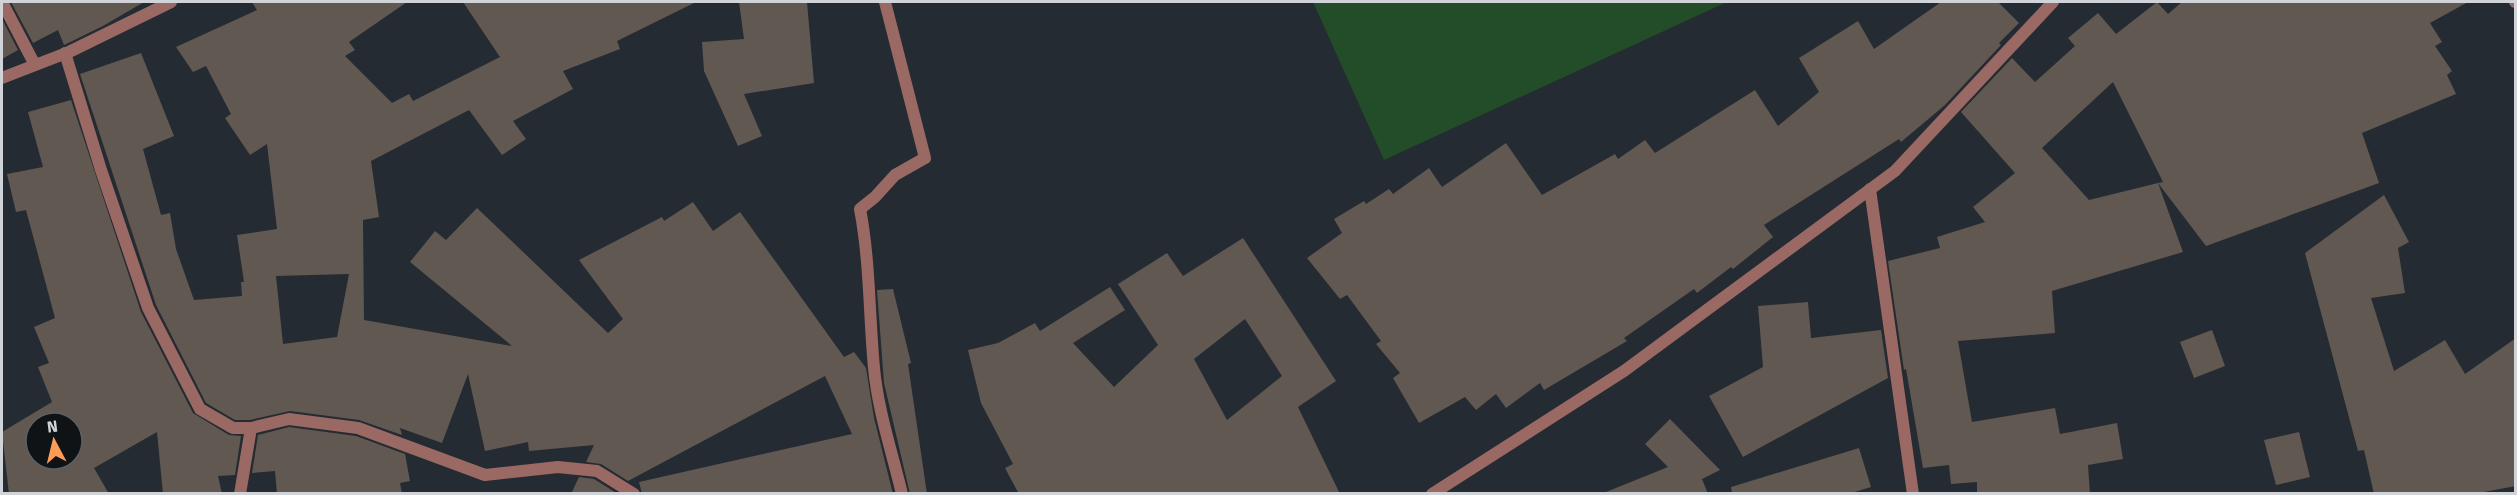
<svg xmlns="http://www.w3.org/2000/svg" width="2517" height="495" viewBox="0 0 2517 495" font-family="'Fira Sans',sans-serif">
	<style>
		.green { fill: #234c28 }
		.building { fill: #615851; fill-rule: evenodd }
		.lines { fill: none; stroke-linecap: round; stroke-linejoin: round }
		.street { stroke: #9a6963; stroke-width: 12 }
	</style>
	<rect width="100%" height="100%" fill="#252b32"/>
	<path class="green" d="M 1313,2 L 1727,2 L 1384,160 Z"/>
	<path class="building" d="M 11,2 L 144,2 L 103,26 L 64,45 L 58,30 L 33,43 Z
		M 252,2 L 407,2 L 349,42 L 355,50 L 345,56 L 392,103 L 409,94 L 413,101 L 500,57 L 463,2 L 696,2 L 617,41 L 620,49 L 563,71 L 573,89 L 513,121 L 526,139 L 502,155 L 469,110 L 371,161 L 379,217 L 363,220 L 364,320 L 512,346 L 410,262 L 435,231 L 446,240 L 477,208 L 608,333 L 623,319 L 579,260 L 662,217 L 664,221 L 693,202 L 713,231 L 740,212 L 844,357 L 854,352 L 866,368 L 874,418 L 893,494 L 642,494 L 639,482 L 852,434 L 825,376 L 628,481 L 601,464 L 586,462 L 594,445 L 529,451 L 528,442 L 485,451 L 468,374 L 442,443 L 400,428 L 402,435 L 359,420 L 290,411 L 250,420 L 235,420 L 206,403 L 156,305 L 80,74 L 141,53 L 174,136 L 143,149 L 161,215 L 170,213 L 176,249 L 194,300 L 242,296 L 241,282 L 244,282 L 237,235 L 277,229 L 267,144 L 250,155 L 225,118 L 231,114 L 206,66 L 193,72 L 176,47 L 257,10 ZM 349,274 L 337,337 L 283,344 L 276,276 Z
		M 739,2 L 807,2 L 814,83 L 744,94 L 762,136 L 738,146 L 704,71 L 702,42 L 744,39 Z
		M 1941,2 L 1998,2 L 2019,23 L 1999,43 L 2001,45 L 1945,105 L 1901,142 L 1899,139 L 1764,225 L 1773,237 L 1733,269 L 1731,267 L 1697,293 L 1694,289 L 1624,338 L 1627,341 L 1544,390 L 1540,383 L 1506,408 L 1496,394 L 1476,410 L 1465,397 L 1419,423 L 1393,378 L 1400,373 L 1376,344 L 1381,341 L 1347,295 L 1340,299 L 1307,258 L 1342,233 L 1334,219 L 1364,201 L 1366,204 L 1389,189 L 1393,194 L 1429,168 L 1442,187 L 1506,143 L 1542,195 L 1615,154 L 1618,159 L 1645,140 L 1655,153 L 1755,90 L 1778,126 L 1819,92 L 1799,58 L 1858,21 L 1874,49 Z
		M 2157,2 L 2168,14 L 2182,2 L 2468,2 L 2430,23 L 2442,42 L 2435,46 L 2452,71 L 2447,75 L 2456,94 L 2362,133 L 2379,183 L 2206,246 L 2158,183 L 2163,182 L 2113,82 L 2042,148 L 2089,200 L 2158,183 L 2183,252 L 2052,291 L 2055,333 L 1958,341 L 1972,422 L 2055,408 L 2060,434 L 2117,423 L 2123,459 L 2088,465 L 2090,494 L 1977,494 L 1977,482 L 1951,484 L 1949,465 L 1923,468 L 1906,369 L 1904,370 L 1888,261 L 1940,248 L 1937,237 L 1985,222 L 1973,207 L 2015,173 L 1961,112 L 2012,58 L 2035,82 L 2075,46 L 2068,38 L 2098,13 L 2116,34 Z
		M 2,19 L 18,50 L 2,59 Z
		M 71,100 L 141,312 L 193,413 L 229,435 L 241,436 L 235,475 L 218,476 L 222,494 L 163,494 L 157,432 L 94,468 L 109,494 L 9,494 L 2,432 L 52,402 L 38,367 L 49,363 L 34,327 L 55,318 L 26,210 L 16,212 L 7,174 L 43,167 L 28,112 ZM 36,423 L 72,423 L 72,459 L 36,459 Z
		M 2384,195 L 2409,242 L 2398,248 L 2405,293 L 2371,298 L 2394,371 L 2445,340 L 2465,374 L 2516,338 L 2516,486 L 2473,494 L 2374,494 L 2364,450 L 2358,451 L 2305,253 Z
		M 1243,238 L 1336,381 L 1298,407 L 1340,494 L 1019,494 L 1005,468 L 1013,464 L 981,403 L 968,350 L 998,343 L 1035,323 L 1040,331 L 1110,287 L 1125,310 L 1073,343 L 1114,387 L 1158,345 L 1118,284 L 1167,253 L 1183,276 ZM 1245,319 L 1282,376 L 1227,420 L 1194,359 Z
		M 893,289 L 911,363 L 908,364 L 927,494 L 910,494 L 884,383 L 877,290 Z
		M 1808,302 L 1811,338 L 1881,330 L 1888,378 L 1743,457 L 1709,396 L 1763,367 L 1758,306 Z
		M 2212,330 L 2225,366 L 2194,378 L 2180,342 Z
		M 1670,419 L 1720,470 L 1702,479 L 1708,494 L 1606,494 L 1606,492 L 1668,467 L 1645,444 Z
		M 289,427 L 356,436 L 405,454 L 410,481 L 400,483 L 402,494 L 277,494 L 275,471 L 252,473 L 258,435 Z
		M 2299,432 L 2310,477 L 2276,485 L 2264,440 Z
		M 1859,448 L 1871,487 L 1848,494 L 1732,494 L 1731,487 Z
		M 579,477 L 594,479 L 618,494 L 571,494 Z"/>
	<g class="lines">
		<path class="street" d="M 2,2 L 35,65
			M 885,2 L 925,158 L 895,175 L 875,197 L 860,209 C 870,261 869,315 874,368 C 878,411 892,452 902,494
			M 2515,2 L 2516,2
			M 65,53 L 101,170 L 148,308 L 200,409 L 233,428 L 251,428 L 289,419 L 358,428 L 485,475 L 558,467 L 597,471 L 634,494
			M 2,78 L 69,52 L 171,2
			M 1870,189 L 1913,494
			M 240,494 L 251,428
			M 1432,494 L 1624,371 L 1895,171 L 2053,2"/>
	</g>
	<rect width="2517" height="495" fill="none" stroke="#d0d4d9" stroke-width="6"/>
	<g transform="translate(54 441) rotate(353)"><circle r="28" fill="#101316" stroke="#5d6064" stroke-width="1.5"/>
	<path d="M0-4.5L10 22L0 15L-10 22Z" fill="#fe9c57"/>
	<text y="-9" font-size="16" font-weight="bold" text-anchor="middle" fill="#d0d4d9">N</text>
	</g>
</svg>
